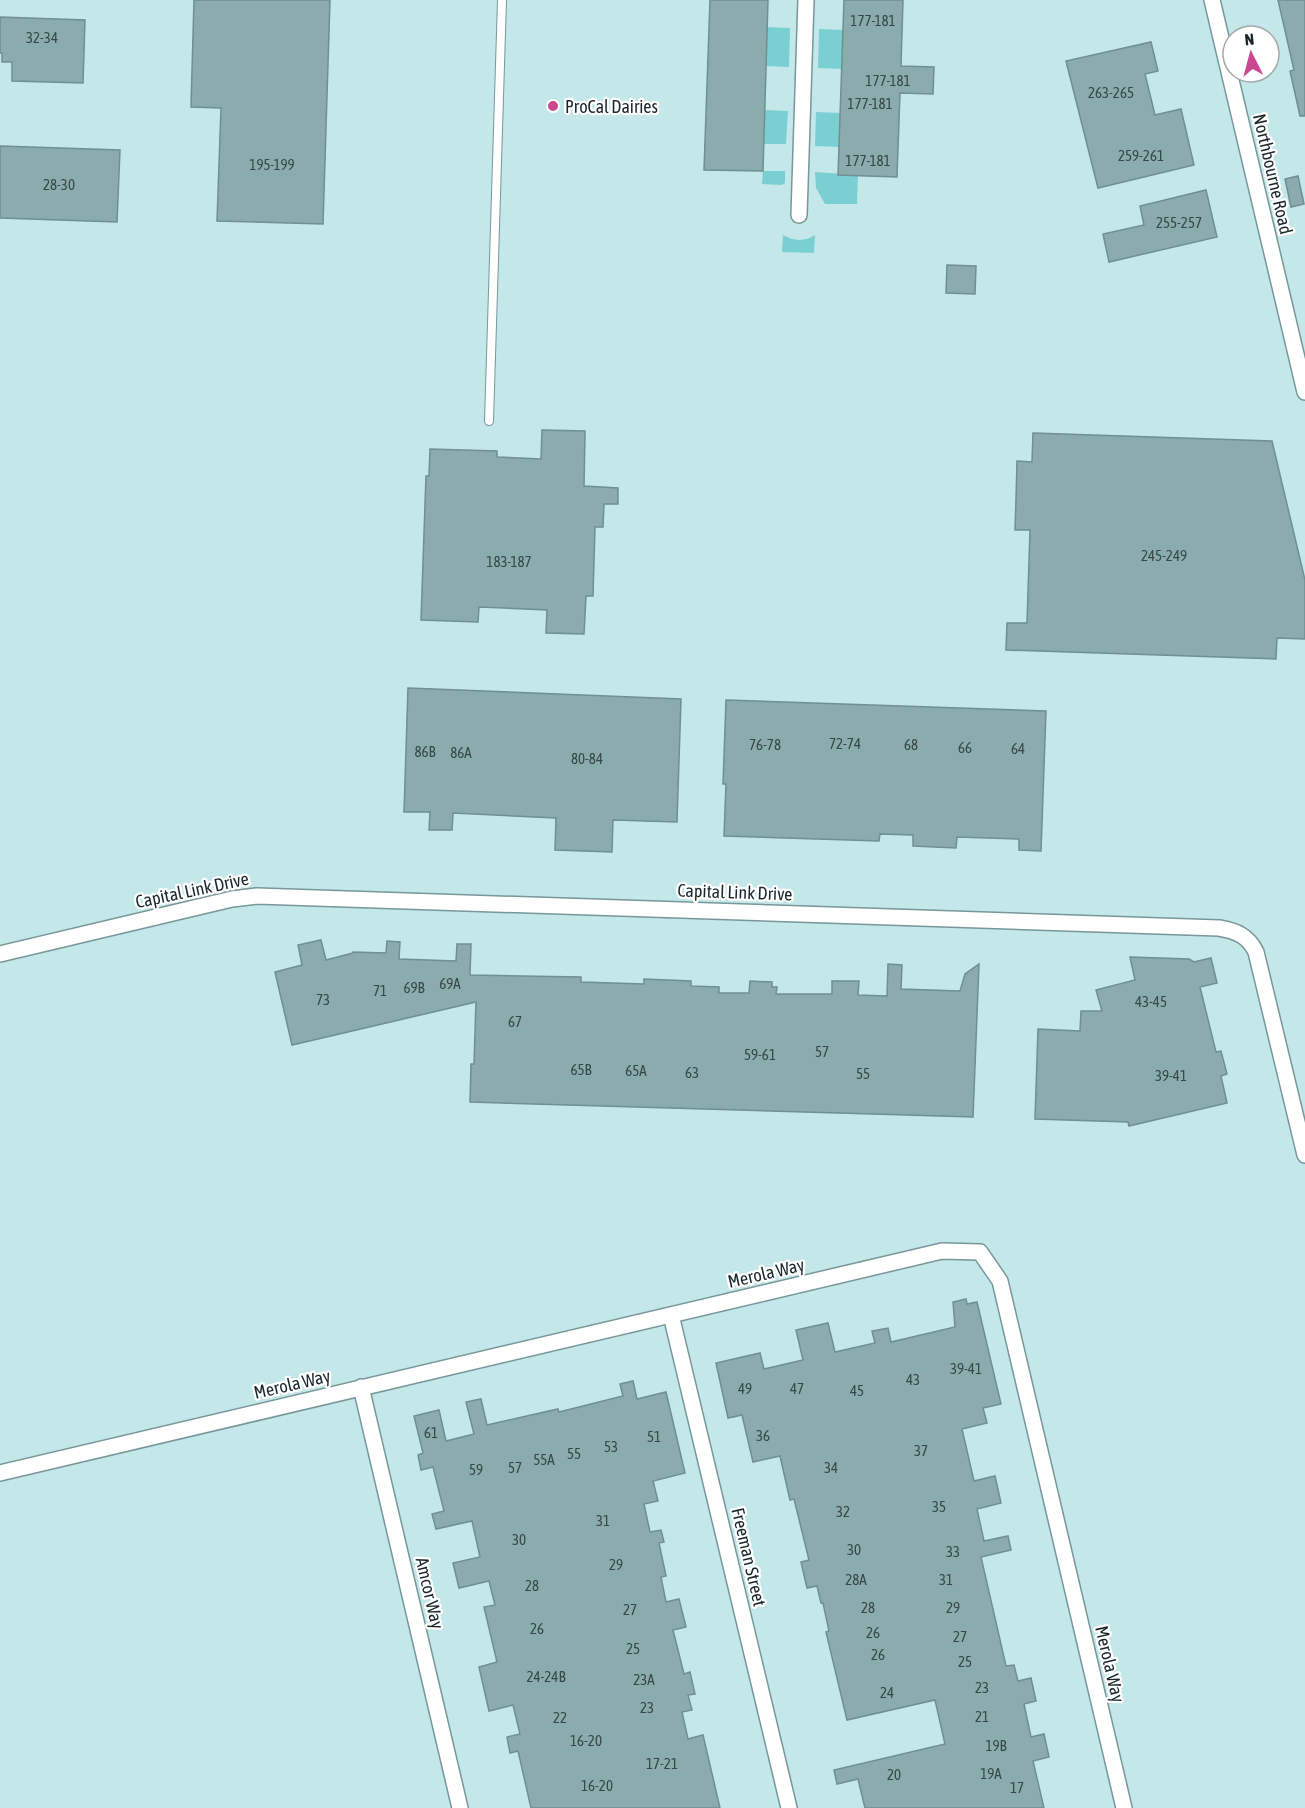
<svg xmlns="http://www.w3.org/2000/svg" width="1305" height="1808" viewBox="0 0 1305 1808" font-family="'Asap Condensed',sans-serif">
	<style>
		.green { fill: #7acfd3 }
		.building { fill: #8aacad; stroke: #6f8f91; stroke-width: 1.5 }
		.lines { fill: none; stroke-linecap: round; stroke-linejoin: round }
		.service-casing { stroke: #779799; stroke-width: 10 }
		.minor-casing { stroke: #779799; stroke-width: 18 }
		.service { stroke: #fff; stroke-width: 8 }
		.minor { stroke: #fff; stroke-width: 15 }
		.poi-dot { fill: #ca4890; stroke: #fff; stroke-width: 2 }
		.labels { text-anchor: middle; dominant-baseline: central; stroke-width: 4.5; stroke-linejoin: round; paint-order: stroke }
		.number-label { font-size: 15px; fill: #364849 }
		.poi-label { font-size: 18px; fill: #1a2728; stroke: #fff; text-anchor: start }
		.street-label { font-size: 18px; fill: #1a2728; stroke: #fff }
	</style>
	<rect width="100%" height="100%" fill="#c4e7e9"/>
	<path class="green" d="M 767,27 L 790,28 L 789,67 L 766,66 Z
		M 819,29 L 843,30 L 842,69 L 818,68 Z
		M 765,110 L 788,111 L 786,144 L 764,144 Z
		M 816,112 L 840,113 L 839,147 L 815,146 Z
		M 763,171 L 785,171 L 785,183 L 782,185 L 762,184 Z
		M 815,172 L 858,175 L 857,204 L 825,204 L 816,188 Z
		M 783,235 C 793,241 804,242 815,235 L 814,253 L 782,252 Z"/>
	<path class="building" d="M 194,0 L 330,0 L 323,224 L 217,221 L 221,108 L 191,107 Z
		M 710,0 L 768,0 L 763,171 L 704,170 Z
		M 844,0 L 903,0 L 901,66 L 934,67 L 933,94 L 900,93 L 897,177 L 838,175 Z
		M 1278,0 L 1305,0 L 1305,116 L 1300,116 L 1290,71 L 1294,70 Z
		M 0,17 L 85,20 L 83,83 L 12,81 L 12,62 L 2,62 L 2,53 L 0,53 Z
		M 1151,42 L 1158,71 L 1145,74 L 1155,115 L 1181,109 L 1194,165 L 1098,188 L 1066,61 Z
		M 0,146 L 120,150 L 117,222 L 0,218 Z
		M 1298,176 L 1304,204 L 1291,207 L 1285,179 Z
		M 1206,190 L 1217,237 L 1109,262 L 1103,234 L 1144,225 L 1140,206 Z
		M 947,265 L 976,266 L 975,294 L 946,293 Z
		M 542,430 L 585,431 L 584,486 L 618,488 L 618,504 L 604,504 L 603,527 L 595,527 L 593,596 L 586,596 L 584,634 L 546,633 L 547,610 L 479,607 L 478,622 L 421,620 L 426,476 L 429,476 L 430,449 L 497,451 L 497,457 L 541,459 Z
		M 1033,433 L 1272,441 L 1305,580 L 1305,639 L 1277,638 L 1276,659 L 1006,650 L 1007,623 L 1027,623 L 1030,530 L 1015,530 L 1016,500 L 1017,461 L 1032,462 Z
		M 408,688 L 681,699 L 677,822 L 613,820 L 612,852 L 555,850 L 556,818 L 453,813 L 452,830 L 429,830 L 430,812 L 404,812 Z
		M 726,700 L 1046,711 L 1041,851 L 1019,850 L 1019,839 L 957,837 L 956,848 L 913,846 L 913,835 L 880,834 L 879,841 L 724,836 L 726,784 L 723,784 Z
		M 321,940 L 326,960 L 353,953 L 353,952 L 386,953 L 387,941 L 400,942 L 399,959 L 456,961 L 457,944 L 471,944 L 470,975 L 581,977 L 581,982 L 644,984 L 644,979 L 691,981 L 691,986 L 719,987 L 719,993 L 749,993 L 750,981 L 772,982 L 772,987 L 777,987 L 776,994 L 832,994 L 832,981 L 859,981 L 858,995 L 887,996 L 888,964 L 902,965 L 901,989 L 960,991 L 965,974 L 979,964 L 973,1117 L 470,1102 L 471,1064 L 474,1064 L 476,1002 L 292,1045 L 275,972 L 302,965 L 298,945 Z
		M 1130,957 L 1189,959 L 1194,962 L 1211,958 L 1217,983 L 1200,987 L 1216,1052 L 1221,1051 L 1227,1074 L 1221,1076 L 1227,1103 L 1129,1126 L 1128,1122 L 1035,1119 L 1038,1029 L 1080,1031 L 1081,1011 L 1102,1011 L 1096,990 L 1135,980 Z
		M 966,1299 L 967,1304 L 977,1302 L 1001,1404 L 983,1408 L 987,1423 L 962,1429 L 974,1481 L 995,1476 L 1001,1503 L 977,1509 L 984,1541 L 1008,1536 L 1011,1550 L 981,1557 L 1006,1666 L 1014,1665 L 1018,1681 L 1031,1678 L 1036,1701 L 1024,1704 L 1031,1737 L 1044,1734 L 1049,1757 L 1033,1761 L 1044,1808 L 865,1808 L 858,1779 L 837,1784 L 834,1770 L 945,1744 L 935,1700 L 847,1720 L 826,1632 L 829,1631 L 823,1603 L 821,1603 L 817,1586 L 807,1588 L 801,1562 L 809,1560 L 794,1499 L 790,1500 L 780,1456 L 753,1462 L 742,1415 L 728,1418 L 716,1363 L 760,1353 L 764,1369 L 803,1360 L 796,1330 L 828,1323 L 835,1352 L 875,1343 L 872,1331 L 888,1328 L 891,1342 L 955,1327 L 953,1302 Z
		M 633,1381 L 637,1399 L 666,1392 L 685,1473 L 653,1481 L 658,1501 L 644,1504 L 650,1532 L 661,1530 L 664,1542 L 659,1543 L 666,1576 L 661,1577 L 666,1602 L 679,1599 L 686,1627 L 673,1630 L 684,1674 L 690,1672 L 695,1694 L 688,1695 L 692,1710 L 682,1712 L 688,1739 L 703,1735 L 720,1808 L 531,1808 L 518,1751 L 510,1753 L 507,1737 L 520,1734 L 513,1705 L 489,1711 L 479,1667 L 497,1662 L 484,1607 L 495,1605 L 489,1581 L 459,1588 L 453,1563 L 480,1557 L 472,1521 L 436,1529 L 432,1514 L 444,1511 L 433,1467 L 421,1470 L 418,1455 L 423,1453 L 414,1416 L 439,1410 L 446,1441 L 474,1434 L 466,1402 L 481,1399 L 487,1425 L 558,1409 L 559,1412 L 623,1396 L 620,1384 Z"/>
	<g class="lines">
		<g class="service-casing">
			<path id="service" d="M 489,421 L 502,0"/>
		</g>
		<g class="minor-casing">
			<path id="minor" d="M 1212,0 L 1305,392
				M 799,215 L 806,0
				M 0,954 L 232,899 L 257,896 L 1219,928 C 1237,931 1248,936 1256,952 L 1305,1155
				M 671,1315 L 789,1808
				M 361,1387 L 460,1808
				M 0,1473 L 942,1251 L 980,1252 L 1000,1281 L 1124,1808"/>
		</g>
		<use href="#service" class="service"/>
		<use href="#minor" class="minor"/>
	</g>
	<circle class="poi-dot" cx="553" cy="106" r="6"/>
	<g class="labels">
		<g class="number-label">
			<text x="873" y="20">177-181</text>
			<text x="42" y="37">32-34</text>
			<text x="888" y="80">177-181</text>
			<text x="1111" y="92">263-265</text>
			<text x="870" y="103">177-181</text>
			<text x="1141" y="155">259-261</text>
			<text x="868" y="160">177-181</text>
			<text x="272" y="164">195-199</text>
			<text x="59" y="184">28-30</text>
			<text x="1179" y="222">255-257</text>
			<text x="1164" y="555">245-249</text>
			<text x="509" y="561">183-187</text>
			<text x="845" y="743">72-74</text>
			<text x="765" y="744">76-78</text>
			<text x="911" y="744">68</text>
			<text x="965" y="747">66</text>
			<text x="1018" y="748">64</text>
			<text x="425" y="751">86B</text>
			<text x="461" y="752">86A</text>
			<text x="587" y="758">80-84</text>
			<text x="450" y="983">69A</text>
			<text x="414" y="987">69B</text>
			<text x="380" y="990">71</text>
			<text x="323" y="999">73</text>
			<text x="1151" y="1001">43-45</text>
			<text x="515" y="1021">67</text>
			<text x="822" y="1051">57</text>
			<text x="760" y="1054">59-61</text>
			<text x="581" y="1069">65B</text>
			<text x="636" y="1070">65A</text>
			<text x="692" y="1072">63</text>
			<text x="863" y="1073">55</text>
			<text x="1171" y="1075">39-41</text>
			<text x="966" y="1368">39-41</text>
			<text x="913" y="1379">43</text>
			<text x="745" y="1388">49</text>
			<text x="797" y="1388">47</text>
			<text x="857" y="1390">45</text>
			<text x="431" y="1432">61</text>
			<text x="763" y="1435">36</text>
			<text x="654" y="1436">51</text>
			<text x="611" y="1446">53</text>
			<text x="921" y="1450">37</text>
			<text x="574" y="1453">55</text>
			<text x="544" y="1459">55A</text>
			<text x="515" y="1467">57</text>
			<text x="831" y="1467">34</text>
			<text x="476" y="1469">59</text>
			<text x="939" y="1506">35</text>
			<text x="843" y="1511">32</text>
			<text x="603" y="1520">31</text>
			<text x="519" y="1539">30</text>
			<text x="854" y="1549">30</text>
			<text x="953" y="1551">33</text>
			<text x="616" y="1564">29</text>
			<text x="856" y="1579">28A</text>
			<text x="946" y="1579">31</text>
			<text x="532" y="1585">28</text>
			<text x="868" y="1607">28</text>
			<text x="953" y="1607">29</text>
			<text x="630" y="1609">27</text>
			<text x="537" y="1628">26</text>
			<text x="873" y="1632">26</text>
			<text x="960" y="1636">27</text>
			<text x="633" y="1648">25</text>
			<text x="878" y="1654">26</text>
			<text x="965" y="1661">25</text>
			<text x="546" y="1676">24-24B</text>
			<text x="644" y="1679">23A</text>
			<text x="982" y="1687">23</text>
			<text x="887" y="1692">24</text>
			<text x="647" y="1707">23</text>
			<text x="982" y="1716">21</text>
			<text x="560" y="1717">22</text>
			<text x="586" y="1740">16-20</text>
			<text x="996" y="1745">19B</text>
			<text x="662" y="1763">17-21</text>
			<text x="991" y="1773">19A</text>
			<text x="894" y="1774">20</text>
			<text x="597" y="1785">16-20</text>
			<text x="1017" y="1787">17</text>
		</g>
		<g class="poi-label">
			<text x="565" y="106">ProCal Dairies</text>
		</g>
		<g class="street-label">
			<text transform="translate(1273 174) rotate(77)">Northbourne Road</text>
			<text transform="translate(192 890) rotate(-12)">Capital Link Drive</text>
			<text transform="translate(735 892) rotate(2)">Capital Link Drive</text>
			<text transform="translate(766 1273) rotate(-13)">Merola Way</text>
			<text transform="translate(292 1384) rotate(-13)">Merola Way</text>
			<text transform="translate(749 1557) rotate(77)">Freeman Street</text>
			<text transform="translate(430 1593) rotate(77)">Amcor Way</text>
			<text transform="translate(1110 1664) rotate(77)">Merola Way</text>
		</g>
	</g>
	<g transform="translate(1251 54) rotate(354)"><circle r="28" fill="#ffffff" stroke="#a3a9a9" stroke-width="1.5"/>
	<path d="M0-4.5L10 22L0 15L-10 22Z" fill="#ca4890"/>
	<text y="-9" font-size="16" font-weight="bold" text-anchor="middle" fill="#1a2728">N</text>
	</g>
</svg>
